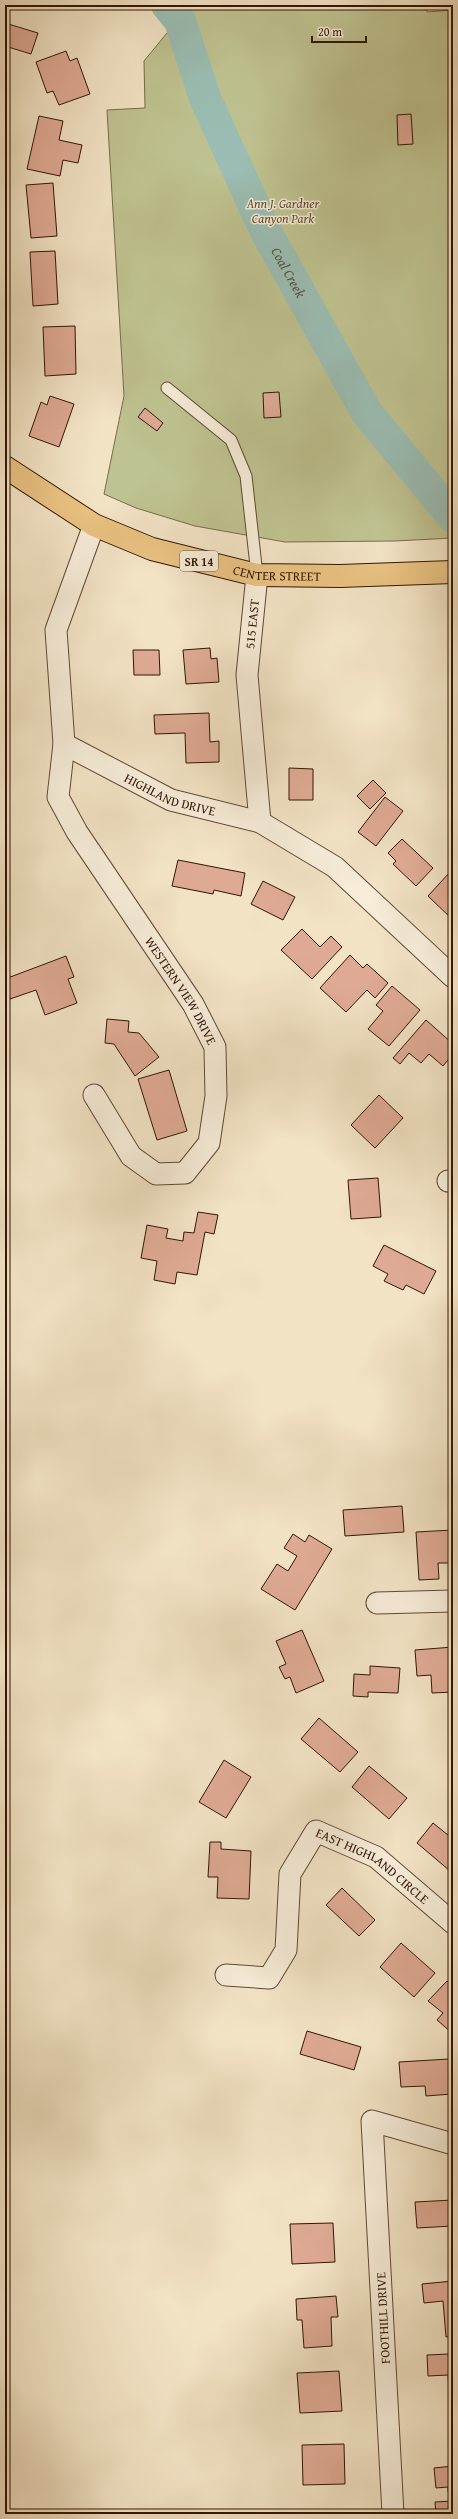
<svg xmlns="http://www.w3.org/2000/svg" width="458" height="2519" viewBox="0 0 458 2519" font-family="'Gentium Book Plus',serif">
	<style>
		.green { fill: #bfc391; stroke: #786c4a }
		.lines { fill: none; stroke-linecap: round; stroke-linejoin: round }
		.stream { stroke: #717a6d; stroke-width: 5.5 }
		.river { stroke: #9bbeb4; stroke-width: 32 }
		.building { fill: #dfaa95; stroke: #311503 }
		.service-casing { stroke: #614834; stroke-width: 13 }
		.minor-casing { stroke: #614834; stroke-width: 23 }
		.primary-casing { stroke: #311503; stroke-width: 24 }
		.service { stroke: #f7edd9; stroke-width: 11 }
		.minor { stroke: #f7edd9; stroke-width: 21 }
		.primary { stroke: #e9c282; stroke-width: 22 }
		.labels { text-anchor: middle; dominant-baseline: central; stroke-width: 3; stroke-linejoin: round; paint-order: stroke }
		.shield { fill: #f7edd9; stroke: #6c5643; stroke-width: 1 }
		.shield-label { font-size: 12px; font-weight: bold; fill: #311503 }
		.park-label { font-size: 13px; font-style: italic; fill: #5c492e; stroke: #f7edd9 }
		.street-label { font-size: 13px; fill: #311503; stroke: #f7edd9 }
		.water-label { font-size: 14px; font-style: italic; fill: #565041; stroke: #f7edd9 }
	</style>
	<rect width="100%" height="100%" fill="#f2e3c5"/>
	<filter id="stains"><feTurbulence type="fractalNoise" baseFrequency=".005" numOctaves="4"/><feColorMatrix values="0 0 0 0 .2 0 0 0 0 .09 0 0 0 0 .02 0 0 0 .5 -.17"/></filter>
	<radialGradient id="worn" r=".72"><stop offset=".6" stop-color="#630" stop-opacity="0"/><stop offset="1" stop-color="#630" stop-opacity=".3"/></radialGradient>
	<path class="green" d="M 190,5 L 427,5 L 427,12 L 453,10 L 453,538 L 395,541 L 285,542 L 195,526 L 136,508 L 104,494 L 124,396 L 107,110 L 145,108 L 144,61 Z"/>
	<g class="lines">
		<path class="stream" d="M 180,21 L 181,5"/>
		<path class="river" id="s1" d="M 167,5 L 180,21 L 205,98 L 265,230 L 367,413 L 453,517"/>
	</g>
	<path class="building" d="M 5,23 L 38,33 L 31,54 L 5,46 Z
		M 66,51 L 70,61 L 77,58 L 90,94 L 59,105 L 53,91 L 47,93 L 36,62 Z
		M 411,114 L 413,144 L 398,145 L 397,115 Z
		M 39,116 L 63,121 L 59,140 L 82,145 L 78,163 L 63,160 L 60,176 L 27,169 Z
		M 53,183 L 57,236 L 31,238 L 26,185 Z
		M 55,251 L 58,304 L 33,306 L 30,252 Z
		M 75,326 L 76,374 L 45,376 L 43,327 Z
		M 279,392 L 281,417 L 264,418 L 263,393 Z
		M 50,396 L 74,404 L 59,447 L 29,436 L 41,402 L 47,405 Z
		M 145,408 L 163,423 L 157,431 L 138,417 Z
		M 210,648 L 211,659 L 217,658 L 219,682 L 186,684 L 183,650 Z
		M 133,650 L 159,650 L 160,675 L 134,675 Z
		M 5,682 L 7,682 L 9,710 L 5,710 Z
		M 209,713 L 210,742 L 219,741 L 219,762 L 186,763 L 185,733 L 155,734 L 154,715 Z
		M 289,768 L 313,769 L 313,800 L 289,800 Z
		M 373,780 L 386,793 L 370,809 L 357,796 Z
		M 385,797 L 403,811 L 376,846 L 358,832 Z
		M 402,839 L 433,868 L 416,886 L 393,864 L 396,861 L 388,853 Z
		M 178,860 L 245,873 L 241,896 L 214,890 L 213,894 L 172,886 Z
		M 450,872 L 453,875 L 453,920 L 428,896 Z
		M 263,881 L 295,897 L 283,920 L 251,904 Z
		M 302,929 L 320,947 L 331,936 L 342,947 L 312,979 L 281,950 Z
		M 350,955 L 363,968 L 367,964 L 388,983 L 375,998 L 367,990 L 346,1012 L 320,988 Z
		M 66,956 L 74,977 L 68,979 L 77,1003 L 45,1015 L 36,990 L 10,999 L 5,979 Z
		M 392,986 L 420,1010 L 389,1046 L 368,1029 L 383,1011 L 376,1005 Z
		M 107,1019 L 129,1021 L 128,1032 L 139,1033 L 159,1057 L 135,1076 L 114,1044 L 105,1043 Z
		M 426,1020 L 453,1044 L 453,1054 L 443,1066 L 429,1054 L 421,1063 L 409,1053 L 400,1064 L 393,1058 Z
		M 5,1055 L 7,1055 L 9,1103 L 5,1103 Z
		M 169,1070 L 187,1131 L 157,1140 L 138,1079 Z
		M 379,1095 L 403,1118 L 375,1148 L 351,1125 Z
		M 378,1178 L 381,1217 L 351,1219 L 348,1180 Z
		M 198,1212 L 218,1215 L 214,1234 L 205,1232 L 197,1275 L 177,1272 L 175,1284 L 154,1280 L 157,1261 L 141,1258 L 147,1225 L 168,1229 L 166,1238 L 183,1241 L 184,1232 L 194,1233 Z
		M 384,1245 L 436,1271 L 424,1294 L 406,1285 L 403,1290 L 384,1281 L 388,1274 L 373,1266 Z
		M 402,1506 L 404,1532 L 345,1536 L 343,1510 Z
		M 453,1530 L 453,1563 L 438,1563 L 439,1579 L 419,1580 L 416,1532 Z
		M 293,1534 L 305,1542 L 309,1535 L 332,1549 L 295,1610 L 261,1589 L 277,1564 L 288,1571 L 297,1556 L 284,1548 Z
		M 302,1630 L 324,1681 L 296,1693 L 290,1677 L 285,1679 L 279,1667 L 286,1664 L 276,1641 Z
		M 453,1647 L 453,1692 L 432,1693 L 431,1675 L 417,1676 L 415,1650 Z
		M 370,1666 L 400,1668 L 398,1693 L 368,1692 L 368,1697 L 353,1696 L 354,1674 L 370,1675 Z
		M 319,1718 L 358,1752 L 340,1772 L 301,1739 Z
		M 224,1760 L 251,1777 L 226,1818 L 199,1802 Z
		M 369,1766 L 407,1798 L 389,1819 L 352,1787 Z
		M 433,1823 L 453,1839 L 453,1868 L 450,1871 L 417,1843 Z
		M 210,1842 L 221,1842 L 221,1849 L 251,1851 L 249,1899 L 217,1898 L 218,1877 L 208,1877 Z
		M 342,1888 L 375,1920 L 359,1936 L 326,1905 Z
		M 401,1943 L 435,1973 L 414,1997 L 380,1967 Z
		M 447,1981 L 453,1986 L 452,2033 L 437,2020 L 443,2013 L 428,2001 Z
		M 307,2031 L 361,2047 L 354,2070 L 300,2054 Z
		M 449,2059 L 452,2094 L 426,2096 L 425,2086 L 401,2087 L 399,2062 Z
		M 453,2200 L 453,2226 L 417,2228 L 415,2202 Z
		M 333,2223 L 335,2262 L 292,2264 L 290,2224 Z
		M 453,2281 L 453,2336 L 446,2337 L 443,2301 L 424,2303 L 422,2284 Z
		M 336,2296 L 338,2317 L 331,2317 L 332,2346 L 304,2348 L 302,2320 L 297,2320 L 296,2299 Z
		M 448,2354 L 449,2359 L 453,2359 L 453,2410 L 450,2410 L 448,2375 L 428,2376 L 427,2355 Z
		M 339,2371 L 342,2411 L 300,2413 L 297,2373 Z
		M 344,2444 L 345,2484 L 303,2485 L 302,2445 Z
		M 453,2466 L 453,2492 L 448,2492 L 448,2487 L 436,2488 L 434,2468 Z
		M 453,2501 L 453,2514 L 436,2514 L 435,2502 Z"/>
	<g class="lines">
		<g class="service-casing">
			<path id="service" d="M 167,388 L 231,440 L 246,476 L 257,575"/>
		</g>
		<g class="minor-casing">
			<g id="minor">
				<path id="s2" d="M 94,525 L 56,630 L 64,744 L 58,797 L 77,832 L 193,1004 L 215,1047 L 216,1096 L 209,1143 L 185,1173 L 156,1174 L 131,1156 L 94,1095"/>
				<path d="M 257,575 L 247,675 L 260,822"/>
				<path id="s3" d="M 64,744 L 171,800 L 260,822 L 335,867 L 453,977"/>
				<path d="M 448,1181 L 453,1181"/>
				<path d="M 377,1603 L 453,1601"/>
				<path id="s4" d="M 226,1975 L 269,1978 L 286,1950 L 290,1874 L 316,1831 L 376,1857 L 453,1923"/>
				<path d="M 393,2514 L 372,2121 L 453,2144"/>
			</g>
		</g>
		<g class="primary-casing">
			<g id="primary">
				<path id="s5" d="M 5,467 L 94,525 L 152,549 L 257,575 L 340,576 L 453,572"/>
			</g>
		</g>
		<use href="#service" class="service"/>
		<use href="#minor" class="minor"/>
		<use href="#primary" class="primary"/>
	</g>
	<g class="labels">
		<rect class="shield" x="180" y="551" width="38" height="20" rx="3"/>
		<g class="shield-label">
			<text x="199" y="561">SR 14</text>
		</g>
		<g class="park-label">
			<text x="283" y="203">Ann J. Gardner<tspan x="283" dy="15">Canyon Park</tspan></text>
		</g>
		<g class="street-label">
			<text stroke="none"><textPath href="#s5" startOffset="297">CENTER STREET</textPath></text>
			<text transform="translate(252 624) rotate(-84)">515 EAST</text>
			<text stroke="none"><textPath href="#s3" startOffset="118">HIGHLAND DRIVE</textPath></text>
			<text stroke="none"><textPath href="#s2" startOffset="509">WESTERN VIEW DRIVE</textPath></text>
			<text stroke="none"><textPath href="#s4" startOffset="269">EAST HIGHLAND CIRCLE</textPath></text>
			<text transform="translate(383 2318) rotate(-93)">FOOTHILL DRIVE</text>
		</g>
		<g class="water-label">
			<text stroke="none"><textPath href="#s1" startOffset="295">Coal Creek</textPath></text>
		</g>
	</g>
	<rect width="458" height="2519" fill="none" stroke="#f2e3c5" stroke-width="20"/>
	<rect x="6" y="6" width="446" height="2507" fill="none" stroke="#311503" stroke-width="2"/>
	<rect x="10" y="10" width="438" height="2499" fill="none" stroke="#311503"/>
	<path d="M312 36v6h54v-6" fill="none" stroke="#311503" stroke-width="2"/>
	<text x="318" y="36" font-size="12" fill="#311503" stroke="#f7edd9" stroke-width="3" paint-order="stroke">20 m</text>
	<rect width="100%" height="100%" filter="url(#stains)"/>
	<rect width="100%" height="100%" fill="url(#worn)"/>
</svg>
